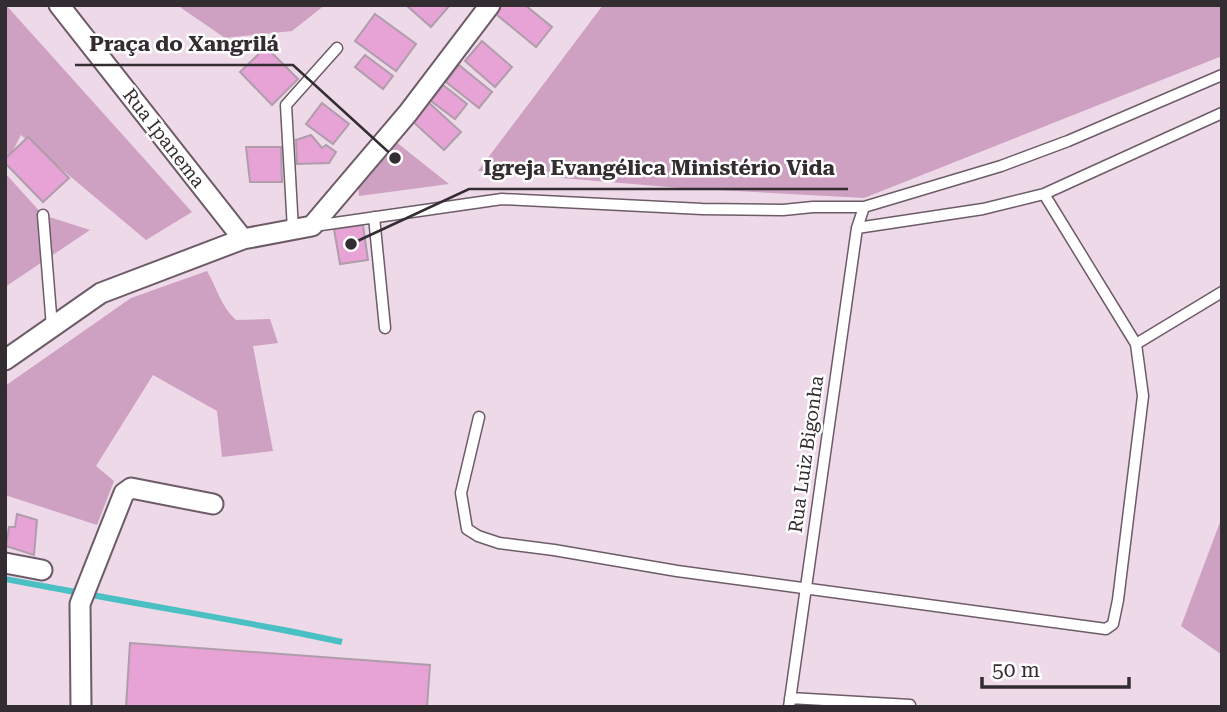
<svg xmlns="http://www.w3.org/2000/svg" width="1227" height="712" viewBox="0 0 1227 712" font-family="'Roboto Serif',serif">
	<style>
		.green { fill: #cea1c2 }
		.water { fill: #4ac0c4 }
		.building { fill: #e7a2d6; stroke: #b09dab; stroke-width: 2 }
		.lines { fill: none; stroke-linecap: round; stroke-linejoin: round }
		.service-casing { stroke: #6d5c68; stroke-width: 13 }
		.minor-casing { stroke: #6d5c68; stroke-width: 23 }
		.service { stroke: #fff; stroke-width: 10 }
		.minor { stroke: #fff; stroke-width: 19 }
		.labels { text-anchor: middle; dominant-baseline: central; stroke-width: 5; stroke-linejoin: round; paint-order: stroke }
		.street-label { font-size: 19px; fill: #332c31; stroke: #fff }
		.leader { fill: none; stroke: #332c31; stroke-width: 2.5 }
		.callout-dot { fill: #332c31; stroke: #fff; stroke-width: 2.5 }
		.callout-label { font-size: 21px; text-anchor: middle; font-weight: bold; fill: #332c31; stroke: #fff; stroke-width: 5; stroke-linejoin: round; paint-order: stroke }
	</style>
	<rect width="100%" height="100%" fill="#edd9e7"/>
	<path class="green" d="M 6,5 L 192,212 L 146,240 L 21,135 L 5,166 Z
		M 177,5 L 325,5 L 292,31 L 225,38 Z
		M 603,5 L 1222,5 L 1222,56 L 864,198 L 680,188 L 478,171 Z
		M 391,138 L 449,184 L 359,196 L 357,178 Z
		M 5,173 L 43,215 L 90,230 L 5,287 Z
		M 207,271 C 217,288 221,307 236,320 L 270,319 L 278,343 L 253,346 L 273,451 L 222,457 L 217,411 L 153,375 L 96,466 L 114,481 L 97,525 L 5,495 L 5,386 L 131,298 Z
		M 1222,517 L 1222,655 L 1181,626 Z"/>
	<path class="water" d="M 5,576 L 290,628 L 343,639 L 341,645 C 230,621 117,604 5,582 Z"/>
	<path class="building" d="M 406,5 L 450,5 L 431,27 Z
		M 496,5 L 525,5 L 552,27 L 536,47 L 491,10 Z
		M 375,14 L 416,44 L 396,71 L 355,41 Z
		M 482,41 L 512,67 L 495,87 L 465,61 Z
		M 266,47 L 298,79 L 272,105 L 240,72 Z
		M 365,55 L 393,76 L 383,89 L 355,67 Z
		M 459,65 L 492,92 L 479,108 L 446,82 Z
		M 443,85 L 467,104 L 455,119 L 431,101 Z
		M 426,100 L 461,132 L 444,150 L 410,119 Z
		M 322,103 L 349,124 L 333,144 L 306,124 Z
		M 311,135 L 322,148 L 326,145 L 336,152 L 329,163 L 297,164 L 296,140 Z
		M 28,137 L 69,178 L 43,202 L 5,163 L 5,159 Z
		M 246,147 L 281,147 L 282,182 L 250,182 Z
		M 363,225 L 368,260 L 340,264 L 334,229 Z
		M 17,514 L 37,520 L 34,555 L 6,546 L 9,527 L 15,527 Z
		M 130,643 L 430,665 L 427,707 L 126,707 Z"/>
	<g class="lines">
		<g class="service-casing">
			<path id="service" d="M 43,215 L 52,327
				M 374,217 L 385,328
				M 314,226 L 502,199 L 702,209 L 783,210 L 813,207 L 864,207 L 1001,166 L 1068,141 L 1222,75
				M 857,228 L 983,209 L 1044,194 L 1222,113
				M 293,230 L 286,105 L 337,48
				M 1136,344 L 1222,292
				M 479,417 L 461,493 L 467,529 L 478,536 L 499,543 L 554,550 L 677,571 L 1106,629 L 1113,624 L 1118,600 L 1143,396 L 1136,344 L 1044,194
				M 790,698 L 910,705
				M 789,707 L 857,228 L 864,207"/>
		</g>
		<g class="minor-casing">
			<path id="minor" d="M 59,5 L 243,239
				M 5,360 L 101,293 L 243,239 L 312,226 L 408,113 L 490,5
				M 5,563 L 42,570
				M 81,707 L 80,604 L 124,493 L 131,488 L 213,504"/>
		</g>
		<use href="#service" class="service"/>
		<use href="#minor" class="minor"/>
	</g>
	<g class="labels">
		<g class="street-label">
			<text transform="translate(164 138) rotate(52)">Rua Ipanema</text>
			<text transform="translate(806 454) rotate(-82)">Rua Luiz Bigonha</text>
		</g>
	</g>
	<path class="leader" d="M395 158L293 65H75M351 244L469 189H848"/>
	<g class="callout-dot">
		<circle cx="395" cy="158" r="7"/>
		<circle cx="351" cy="244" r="7"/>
	</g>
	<g class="callout-label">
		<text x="184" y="51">Praça do Xangrilá</text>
		<text x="659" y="175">Igreja Evangélica Ministério Vida</text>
	</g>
	<rect width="1227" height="712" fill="none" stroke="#332c31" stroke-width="14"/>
	<path d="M982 677v10h147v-10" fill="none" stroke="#332c31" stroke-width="3.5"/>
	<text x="992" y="677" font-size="21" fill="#332c31" stroke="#ffffff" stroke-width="5" paint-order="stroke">50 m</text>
</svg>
